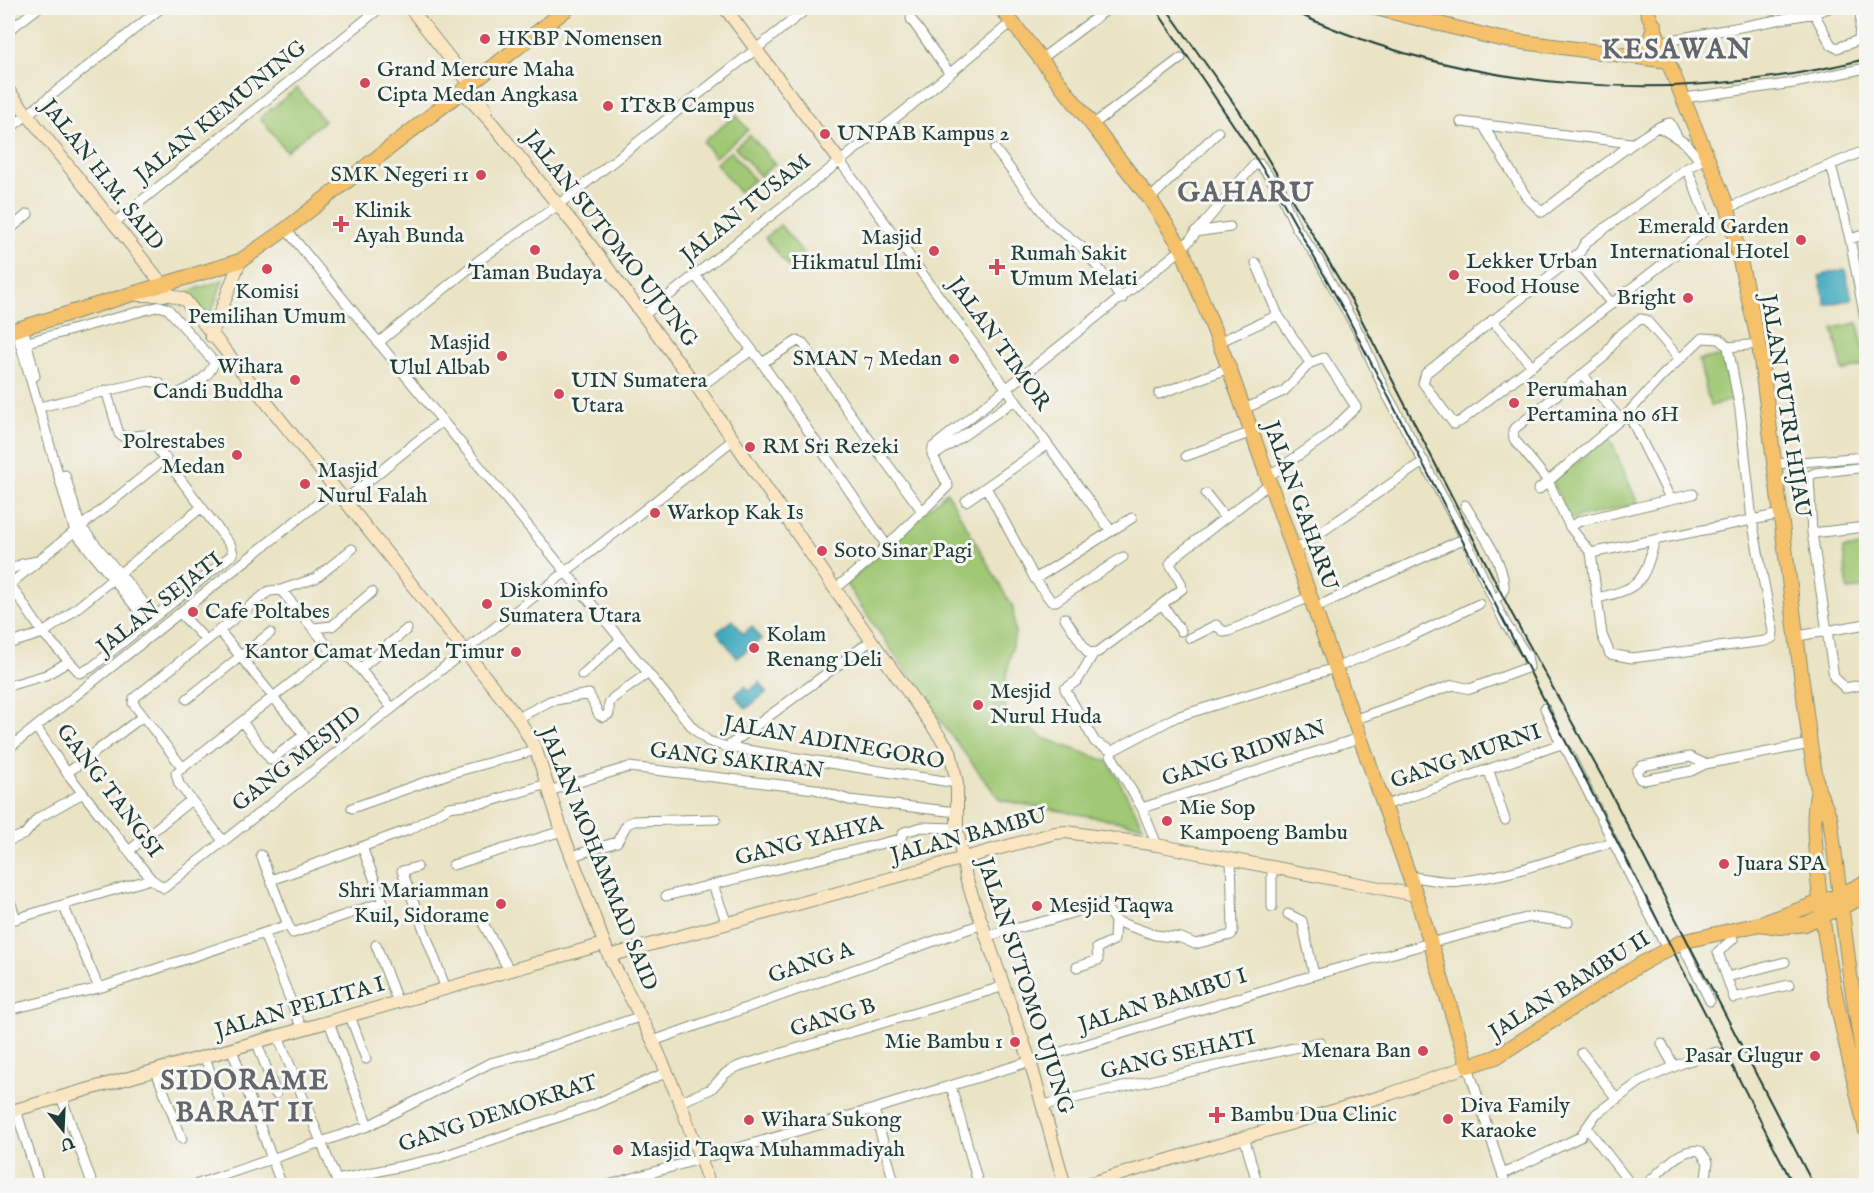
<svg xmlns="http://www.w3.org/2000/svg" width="1874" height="1193" viewBox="0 0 1874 1193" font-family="'IM FELL English',serif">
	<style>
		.green { fill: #a0c874; stroke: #608254; stroke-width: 1.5 }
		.water { fill: #3fa9bf; stroke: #2f737a; stroke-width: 1.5 }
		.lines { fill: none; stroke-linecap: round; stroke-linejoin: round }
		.street-casing { stroke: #84907c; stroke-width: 11 }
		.secondary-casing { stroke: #84907c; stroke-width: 14 }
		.primary-casing { stroke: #84907c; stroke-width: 16 }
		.street { stroke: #fff; stroke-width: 9 }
		.secondary { stroke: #fbe6c4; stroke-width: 12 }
		.primary { stroke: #f5c16b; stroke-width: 14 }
		.rail { stroke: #1f3d34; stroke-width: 2 }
		.poi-dot { fill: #d1495b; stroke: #f6f6f2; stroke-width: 2 }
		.labels { text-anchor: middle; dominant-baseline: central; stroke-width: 6; stroke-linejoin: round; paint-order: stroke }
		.poi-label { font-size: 22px; fill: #1f3d34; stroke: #f6f6f2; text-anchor: start }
		.street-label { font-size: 22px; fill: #1f3d34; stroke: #f6f6f2 }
		.district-label { font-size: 28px; font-weight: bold; letter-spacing: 1.5px; fill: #63666a; stroke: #f6f6f2 }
	</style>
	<rect width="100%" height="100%" fill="#f6f6f2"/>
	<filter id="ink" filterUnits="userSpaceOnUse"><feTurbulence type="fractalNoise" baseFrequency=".0167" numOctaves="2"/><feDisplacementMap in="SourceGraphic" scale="12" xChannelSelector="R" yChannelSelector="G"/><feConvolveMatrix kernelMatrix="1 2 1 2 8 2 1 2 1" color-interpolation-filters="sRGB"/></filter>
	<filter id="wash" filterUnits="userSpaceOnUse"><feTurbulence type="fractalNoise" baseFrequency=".008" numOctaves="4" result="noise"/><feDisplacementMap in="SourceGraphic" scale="24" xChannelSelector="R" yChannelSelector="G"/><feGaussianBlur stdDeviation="1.35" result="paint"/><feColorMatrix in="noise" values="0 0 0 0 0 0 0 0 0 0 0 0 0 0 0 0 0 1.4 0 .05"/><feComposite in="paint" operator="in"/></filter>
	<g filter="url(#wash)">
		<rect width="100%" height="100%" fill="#eae3c4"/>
		<path class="green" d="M 297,88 L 324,121 L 286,151 L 260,118 Z
			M 736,115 L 748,130 L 715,157 L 703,142 Z
			M 750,135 L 775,164 L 760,176 L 735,147 Z
			M 731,151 L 754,180 L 739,192 L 716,163 Z
			M 780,225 L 804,254 L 789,267 L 765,238 Z
			M 223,280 L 209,319 L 187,292 Z
			M 1858,323 L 1866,365 L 1843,371 L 1833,328 Z
			M 1723,355 L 1733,400 L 1710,406 L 1699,360 Z
			M 1609,436 L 1638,504 L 1571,519 L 1552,482 Z
			M 947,492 L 1013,608 L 1015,634 L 1002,697 L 1007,712 L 1044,738 L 1109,762 L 1143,826 L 1000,800 L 944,726 L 846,584 Z
			M 1866,546 L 1866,588 L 1848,590 L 1843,549 Z"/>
		<path class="water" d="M 1845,269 L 1852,299 L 1826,305 L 1819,276 Z
			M 733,620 L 743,634 L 752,626 L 761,639 L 737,658 L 717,632 Z
			M 760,682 L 767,692 L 746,709 L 735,695 L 745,686 L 749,691 Z"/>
	</g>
	<g filter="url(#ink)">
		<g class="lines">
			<g class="street-casing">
				<path id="street" d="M 1814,13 L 1831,45 L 1837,48 L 1859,40 L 1861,12 L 1865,8
					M 911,19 L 950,74
					M 8,31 L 38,8
					M 1661,42 L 1814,13 L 1829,8
					M 1041,59 L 1109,8
					M 1684,98 L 1794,83 L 1866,68
					M 1461,122 L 1631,143
					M 1483,125 L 1527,198 L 1542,212 C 1560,199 1658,120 1670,123 L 1678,138
					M 1091,126 L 1181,58
					M 1659,127 L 1685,143 L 1700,160
					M 8,130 L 161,8
					M 995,149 L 1051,223 L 1083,248 L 1122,299
					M 839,160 L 1111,531
					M 1831,165 L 1850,239 L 1866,324
					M 1687,168 L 1708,222 L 1705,231 L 1461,421 L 1454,424 L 1423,383 L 1426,373 L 1580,252 L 1585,243 L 1687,168 L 1708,157
					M 1150,199 L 1218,132
					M 1728,208 L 1866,150
					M 114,223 L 380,8
					M 286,229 L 693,728 L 708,741 L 727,747 L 957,783
					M 8,231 L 28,214
					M 1195,232 L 1230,227
					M 1850,239 L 1866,234
					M 1573,257 L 1612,304
					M 1256,263 L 1278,315 L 1310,363
					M 695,275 L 762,363 L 887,546
					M 644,315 L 908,108 L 1012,22
					M 1492,320 L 1532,366
					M 23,327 L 35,376
					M 16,329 L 75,532 L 147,621
					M 1219,342 L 1278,315
					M 378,343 L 478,261 L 558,205 L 808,8
					M 20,344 L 160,306 L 168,309 L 214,362 C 211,377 188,390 175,394 L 169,395 L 159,383 L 148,381 L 44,406
					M 762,363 L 797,341 L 803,343 L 848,411 L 923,512
					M 1583,375 L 1620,419
					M 698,388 L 752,350
					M 1159,394 L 1229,368
					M 1244,409 L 1284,391 L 1310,363 L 1324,358 L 1356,407 L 1326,436 L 1266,478
					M 1628,413 L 1670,498
					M 938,453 L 1015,400
					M 1186,456 L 1252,432
					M 1775,464 L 1866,457
					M 1866,467 L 1815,473 L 1809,476 L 1812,533 L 1834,677 L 1845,688 L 1866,684
					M 65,475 L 80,526 L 154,615
					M 987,489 L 1035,579 L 1051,601 L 1056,601 L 1123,557
					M 1538,490 L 1628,413 L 1662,376 L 1702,338 L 1720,339 L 1728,347 L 1759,344
					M 1206,494 L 1225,518
					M 345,500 L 442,421
					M 966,501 L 1046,445
					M 1465,505 C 1478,528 1502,557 1504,585 C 1505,592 1500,596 1495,599
					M 1570,527 L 1548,481 L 1514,439 L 1513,430 L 1604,357 L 1617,337 L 1640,319 L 1646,320 L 1680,359
					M 1812,533 L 1866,527
					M 1294,551 L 1424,461
					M 1591,553 L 1602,635 L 1610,654 L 1632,658 L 1765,641 L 1772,638 L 1773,631 L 1752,520 L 1740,410 L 1728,347
					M 1591,553 L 1781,514
					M 1591,553 L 1570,527 L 1580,521 L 1693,494
					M 8,571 L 22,564 L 38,561 L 166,458
					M 1035,579 L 1132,518
					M 8,581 L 43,633 L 80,673 L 92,667 L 233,554 L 231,546 L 153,443 L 144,435 L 124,437 L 119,434 L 106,390
					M 10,584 L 36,563
					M 835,589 L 887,546 L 948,486 L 932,454 L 933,447 L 1182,249 L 1255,164 L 1260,164 L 1280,192 L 1296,227 L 1316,256 L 1360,335 L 1385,391 L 1460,529 L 1505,623 L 1527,656 L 1529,667 L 1470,689 L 1453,685 L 1353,720
					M 281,590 L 316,578 L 352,549
					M 1597,598 C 1642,588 1643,582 1655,540
					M 1162,604 L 1181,631
					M 1314,608 L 1465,538
					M 181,614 L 206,640
					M 1065,618 L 1088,653 L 1098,652 L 1182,589 L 1181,583 L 1170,564 L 1176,556 L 1269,484
					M 314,628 L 332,626 L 372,592
					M 219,630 L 304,735 L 271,760 L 243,723
					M 1798,636 L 1866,624
					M 1190,638 L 1216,625 L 1224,632 L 1229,631 L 1310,597
					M 8,644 L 43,633 L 62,620 L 202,507
					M 332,651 L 350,658 L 360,669
					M 1093,654 L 1078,680 L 1065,689 L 1095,742 L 1112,751
					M 582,675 L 619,641
					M 8,686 L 46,675 L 68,662
					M 187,699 L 270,633
					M 392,708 L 360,669 L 407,629
					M 1545,708 L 1561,744 L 1569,754 L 1667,949
					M 518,718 L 550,701 L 589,694 L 599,715 L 603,717 L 609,714 L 609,704 L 613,698 L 647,674
					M 36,727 L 67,773 L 151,879 L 164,888 L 733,440
					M 727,747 L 872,640
					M 8,749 L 336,489
					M 1112,751 L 1176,717 L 1335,668 L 1399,642 L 1479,604
					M 1112,751 L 1111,755 L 1142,808 L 1157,845
					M 1705,764 L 1690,757 L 1642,766 L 1637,771 L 1640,779 L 1644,780 L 1691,771 L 1705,764 L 1810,744
					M 183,768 L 133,703 L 134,698 L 269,591 L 281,590 L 332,651 L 176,773 L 179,784 L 224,842
					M 1489,771 L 1505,820
					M 67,773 L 142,717
					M 549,791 L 629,767 L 815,789 L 849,800 L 957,812
					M 1383,806 L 1561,744
					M 352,808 L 451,773 L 536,750
					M 1142,808 L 1359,738
					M 8,841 L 25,834 L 38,818 L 83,793
					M 130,850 L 191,800
					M 261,855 L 288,925 L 293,933 L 383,902 L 362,847
					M 572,856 L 617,842 L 627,824 L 634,821 L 716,819
					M 453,865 L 562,831
					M 417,867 L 402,871 L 446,989
					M 1272,867 L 1272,907
					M 1409,876 C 1426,879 1444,883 1460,881 C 1511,877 1564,855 1613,842
					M 271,880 L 411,829 L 449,807 L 488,802 L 547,784
					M 713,885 L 727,924
					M 8,895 L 16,919
					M 666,896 L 900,839 L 904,832 L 922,827 L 957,828
					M 63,905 L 99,988
					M 1288,914 L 1302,921 L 1314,975
					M 8,921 L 151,879
					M 484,925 L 509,970
					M 1731,930 L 1733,939 L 1718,952 L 1734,998 L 1789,985
					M 264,934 L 302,1029
					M 987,936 L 1049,920 L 1103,903 L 1115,921 L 1155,935 L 1181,938 L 1195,944 L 1231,935 L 1233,930 L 1231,859
					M 1681,942 L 1710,1001
					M 376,945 L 398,1003
					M 1077,967 L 1098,960 L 1097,948 L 1114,940 L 1115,921
					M 1727,977 L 1785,962
					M 8,1010 L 99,988 L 288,925
					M 350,1016 L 366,1059
					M 329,1022 L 368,1126
					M 278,1036 L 339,1186
					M 653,1041 L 982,924
					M 257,1043 L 276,1094
					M 1662,1044 L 1674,1066
					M 232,1050 L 282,1186
					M 1582,1053 L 1616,1098
					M 205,1057 L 219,1099
					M 1468,1066 L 1506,1186
					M 156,1071 L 182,1139
					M 951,1086 L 979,1186
					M 61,1096 L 93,1186
					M 680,1102 L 711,1089 L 726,1073 L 739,1066 L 1005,986
					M 1044,1105 L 1320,1042
					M 874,1109 L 895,1186
					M 16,1110 L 40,1186
					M 1587,1128 L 1632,1186
					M 1244,1137 L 1258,1186
					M 1503,1174 L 1580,1137 L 1596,1114 L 1641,1081 L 1685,1062 L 1717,1052
					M 337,1180 L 435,1159 L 591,1106 L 667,1072
					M 1744,1185 L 1745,1186
					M 192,1186 L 368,1126 L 490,1063 L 533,1052 L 639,1017
					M 605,1186 L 874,1109 L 1314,975 L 1430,943 L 1530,917 L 1568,922
					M 1644,1186 C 1660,1174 1679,1146 1700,1151 L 1708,1162 L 1705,1186"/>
			</g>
			<g class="secondary-casing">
				<path id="secondary" d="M 410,8 L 471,85 L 486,110
					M 725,8 L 839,160
					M 8,90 L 163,285
					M 463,92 L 491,122 L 588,242 L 698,388 L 835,589 L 950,751 L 957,783 L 957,828 L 966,878 L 1030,1061 L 1065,1186
					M 137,295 L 171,295 L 185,300 L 518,718 L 536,750 L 562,831 L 609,956 L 653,1041 L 680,1102 L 710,1186
					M 211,336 L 240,261
					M 609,956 L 1055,833 L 1066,832 L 1157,845 L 1416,895
					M 8,1112 L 604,944
					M 1081,1186 L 1390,1094 L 1468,1066"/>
			</g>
			<g class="primary-casing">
				<path id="primary" d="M 1001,8 L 1150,199 L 1182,249 L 1229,368 L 1416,895 L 1468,1066 L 1496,1057 L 1641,964 L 1681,942 L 1760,924 L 1780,927 L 1805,924 L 1866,896
					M 1376,8 L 1500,39 L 1668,61
					M 1646,8 L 1728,208 L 1759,344 L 1810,744 L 1818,790 L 1830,817 L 1850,975 L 1866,1076
					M 1630,56 L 1648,44 L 1655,26
					M 8,332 L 240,261 L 286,229 L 568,8
					M 1818,790 C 1812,815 1815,842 1817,868 C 1824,957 1846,1044 1866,1131
					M 1760,924 L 1840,895 L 1866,882"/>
			</g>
			<use href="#street" class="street"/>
			<use href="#secondary" class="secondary"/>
			<use href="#primary" class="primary"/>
			<path class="rail" d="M 1155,8 L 1271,181 L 1345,312 L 1794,1186
				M 1166,8 L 1240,112 L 1352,301 L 1512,614 L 1604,780 L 1814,1186
				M 1286,8 C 1466,94 1675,106 1866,59"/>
		</g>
	</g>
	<g class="poi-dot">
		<circle cx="485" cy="39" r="6"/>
		<circle cx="365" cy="83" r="6"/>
		<circle cx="608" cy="106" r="6"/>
		<circle cx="825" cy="134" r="6"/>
		<circle cx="481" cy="175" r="6"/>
		<path d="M338 215h6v6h6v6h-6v6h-6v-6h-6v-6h6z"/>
		<circle cx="1801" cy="240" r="6"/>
		<circle cx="535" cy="250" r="6"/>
		<circle cx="934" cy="251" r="6"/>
		<path d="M994 258h6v6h6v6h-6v6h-6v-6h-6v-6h6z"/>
		<circle cx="267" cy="269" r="6"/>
		<circle cx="1454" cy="275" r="6"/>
		<circle cx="1688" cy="298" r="6"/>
		<circle cx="502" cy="356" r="6"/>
		<circle cx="954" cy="359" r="6"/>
		<circle cx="295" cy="380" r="6"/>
		<circle cx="559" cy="394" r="6"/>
		<circle cx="1514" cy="403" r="6"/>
		<circle cx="750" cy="447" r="6"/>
		<circle cx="237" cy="455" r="6"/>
		<circle cx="305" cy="484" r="6"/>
		<circle cx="655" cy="513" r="6"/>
		<circle cx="822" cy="551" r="6"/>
		<circle cx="487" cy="604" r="6"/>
		<circle cx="193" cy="612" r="6"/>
		<circle cx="754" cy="648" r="6"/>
		<circle cx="516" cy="652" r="6"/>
		<circle cx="978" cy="705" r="6"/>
		<circle cx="1167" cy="821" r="6"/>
		<circle cx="1724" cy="864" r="6"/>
		<circle cx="501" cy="904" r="6"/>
		<circle cx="1037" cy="906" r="6"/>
		<circle cx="1015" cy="1042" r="6"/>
		<circle cx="1423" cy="1051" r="6"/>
		<circle cx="1815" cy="1056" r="6"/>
		<path d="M1214 1106h6v6h6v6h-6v6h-6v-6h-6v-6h6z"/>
		<circle cx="1448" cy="1119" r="6"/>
		<circle cx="749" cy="1120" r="6"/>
		<circle cx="618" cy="1150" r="6"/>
	</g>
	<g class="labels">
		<g class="poi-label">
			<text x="497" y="39">HKBP Nomensen</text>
			<text x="377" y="70">Grand Mercure Maha<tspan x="377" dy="25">Cipta Medan Angkasa</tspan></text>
			<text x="620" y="106">IT&amp;B Campus</text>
			<text x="837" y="134">UNPAB Kampus 2</text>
			<text x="469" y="175" text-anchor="end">SMK Negeri 11</text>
			<text x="354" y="211">Klinik<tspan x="354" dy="25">Ayah Bunda</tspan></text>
			<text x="1789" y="227" text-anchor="end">Emerald Garden<tspan x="1789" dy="25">International Hotel</tspan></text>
			<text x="922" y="238" text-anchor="end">Masjid<tspan x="922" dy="25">Hikmatul Ilmi</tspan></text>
			<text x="1010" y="254">Rumah Sakit<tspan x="1010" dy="25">Umum Melati</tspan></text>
			<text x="1466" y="262">Lekker Urban<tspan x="1466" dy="25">Food House</tspan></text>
			<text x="535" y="273" text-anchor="middle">Taman Budaya</text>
			<text x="267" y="292" text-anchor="middle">Komisi<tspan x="267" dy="25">Pemilihan Umum</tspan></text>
			<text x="1676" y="298" text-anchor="end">Bright</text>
			<text x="490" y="343" text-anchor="end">Masjid<tspan x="490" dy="25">Ulul Albab</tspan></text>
			<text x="942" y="359" text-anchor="end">SMAN 7 Medan</text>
			<text x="283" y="367" text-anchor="end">Wihara<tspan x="283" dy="25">Candi Buddha</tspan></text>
			<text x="571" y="381">UIN Sumatera<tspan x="571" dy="25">Utara</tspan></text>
			<text x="1526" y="390">Perumahan<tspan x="1526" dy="25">Pertamina no 6H</tspan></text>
			<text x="225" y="442" text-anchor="end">Polrestabes<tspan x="225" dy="25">Medan</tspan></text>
			<text x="762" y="447">RM Sri Rezeki</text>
			<text x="317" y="471">Masjid<tspan x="317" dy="25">Nurul Falah</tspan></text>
			<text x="667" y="513">Warkop Kak Is</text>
			<text x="834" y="551">Soto Sinar Pagi</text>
			<text x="499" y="591">Diskominfo<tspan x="499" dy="25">Sumatera Utara</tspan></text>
			<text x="205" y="612">Cafe Poltabes</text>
			<text x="766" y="635">Kolam<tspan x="766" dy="25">Renang Deli</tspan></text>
			<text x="504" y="652" text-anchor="end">Kantor Camat Medan Timur</text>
			<text x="990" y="692">Mesjid<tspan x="990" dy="25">Nurul Huda</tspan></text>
			<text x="1179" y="808">Mie Sop<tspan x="1179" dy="25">Kampoeng Bambu</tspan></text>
			<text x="1736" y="864">Juara SPA</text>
			<text x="489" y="891" text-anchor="end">Shri Mariamman<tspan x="489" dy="25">Kuil, Sidorame</tspan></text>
			<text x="1049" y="906">Mesjid Taqwa</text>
			<text x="1003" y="1042" text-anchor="end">Mie Bambu 1</text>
			<text x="1411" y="1051" text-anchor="end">Menara Ban</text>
			<text x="1803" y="1056" text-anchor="end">Pasar Glugur</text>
			<text x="1460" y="1106">Diva Family<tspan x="1460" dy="25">Karaoke</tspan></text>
			<text x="1230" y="1115">Bambu Dua Clinic</text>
			<text x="761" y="1120">Wihara Sukong</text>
			<text x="630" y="1150">Masjid Taqwa Muhammadiyah</text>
		</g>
		<g class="street-label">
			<text transform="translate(221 112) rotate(-39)">JALAN KEMUNING</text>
			<text transform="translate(102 175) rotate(52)">JALAN H.M. SAID</text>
			<text transform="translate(746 209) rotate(-39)">JALAN TUSAM</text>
			<text transform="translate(610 239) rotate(52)">JALAN SUTOMO UJUNG</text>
			<text transform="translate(999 344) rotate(54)">JALAN TIMOR</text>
			<text transform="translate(1785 406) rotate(81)">JALAN PUTRI HIJAU</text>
			<text transform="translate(1300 506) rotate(70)">JALAN GAHARU</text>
			<text transform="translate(160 604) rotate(-38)">JALAN SEJATI</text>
			<text transform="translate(834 743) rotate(10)">JALAN ADINEGORO</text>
			<text transform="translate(1244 754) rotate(-18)">GANG RIDWAN</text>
			<text transform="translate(1466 757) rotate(-19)">GANG MURNI</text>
			<text transform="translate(297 759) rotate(-38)">GANG MESJID</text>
			<text transform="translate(737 761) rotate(7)">GANG SAKIRAN</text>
			<text transform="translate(109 791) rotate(53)">GANG TANGSI</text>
			<text transform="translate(969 836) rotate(-15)">JALAN BAMBU</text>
			<text transform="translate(809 841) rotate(-14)">GANG YAHYA</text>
			<text transform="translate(598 859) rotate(68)">JALAN MOHAMMAD SAID</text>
			<text transform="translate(811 963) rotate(-19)">GANG A</text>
			<text transform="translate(1025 986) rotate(72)">JALAN SUTOMO UJUNG</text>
			<text transform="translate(1570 986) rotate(-32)">JALAN BAMBU II</text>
			<text transform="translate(1163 1001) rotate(-17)">JALAN BAMBU I</text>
			<text transform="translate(300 1008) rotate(-16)">JALAN PELITA I</text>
			<text transform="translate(833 1018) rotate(-17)">GANG B</text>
			<text transform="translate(1178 1055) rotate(-13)">GANG SEHATI</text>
			<text transform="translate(498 1114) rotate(-18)">GANG DEMOKRAT</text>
		</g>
		<g class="district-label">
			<text x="1677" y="50">KESAWAN</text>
			<text x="1246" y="193">GAHARU</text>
			<text x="245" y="1081">SIDORAME<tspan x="245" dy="32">BARAT II</tspan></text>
		</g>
	</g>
	<rect width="1874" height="1193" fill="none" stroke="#f6f6f2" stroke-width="30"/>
	<g transform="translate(63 1130) rotate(162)" stroke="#f6f6f2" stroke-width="4.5" paint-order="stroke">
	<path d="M0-4.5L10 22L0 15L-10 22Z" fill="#1f3d34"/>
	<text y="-9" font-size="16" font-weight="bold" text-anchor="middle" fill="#1f3d34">U</text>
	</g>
</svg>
